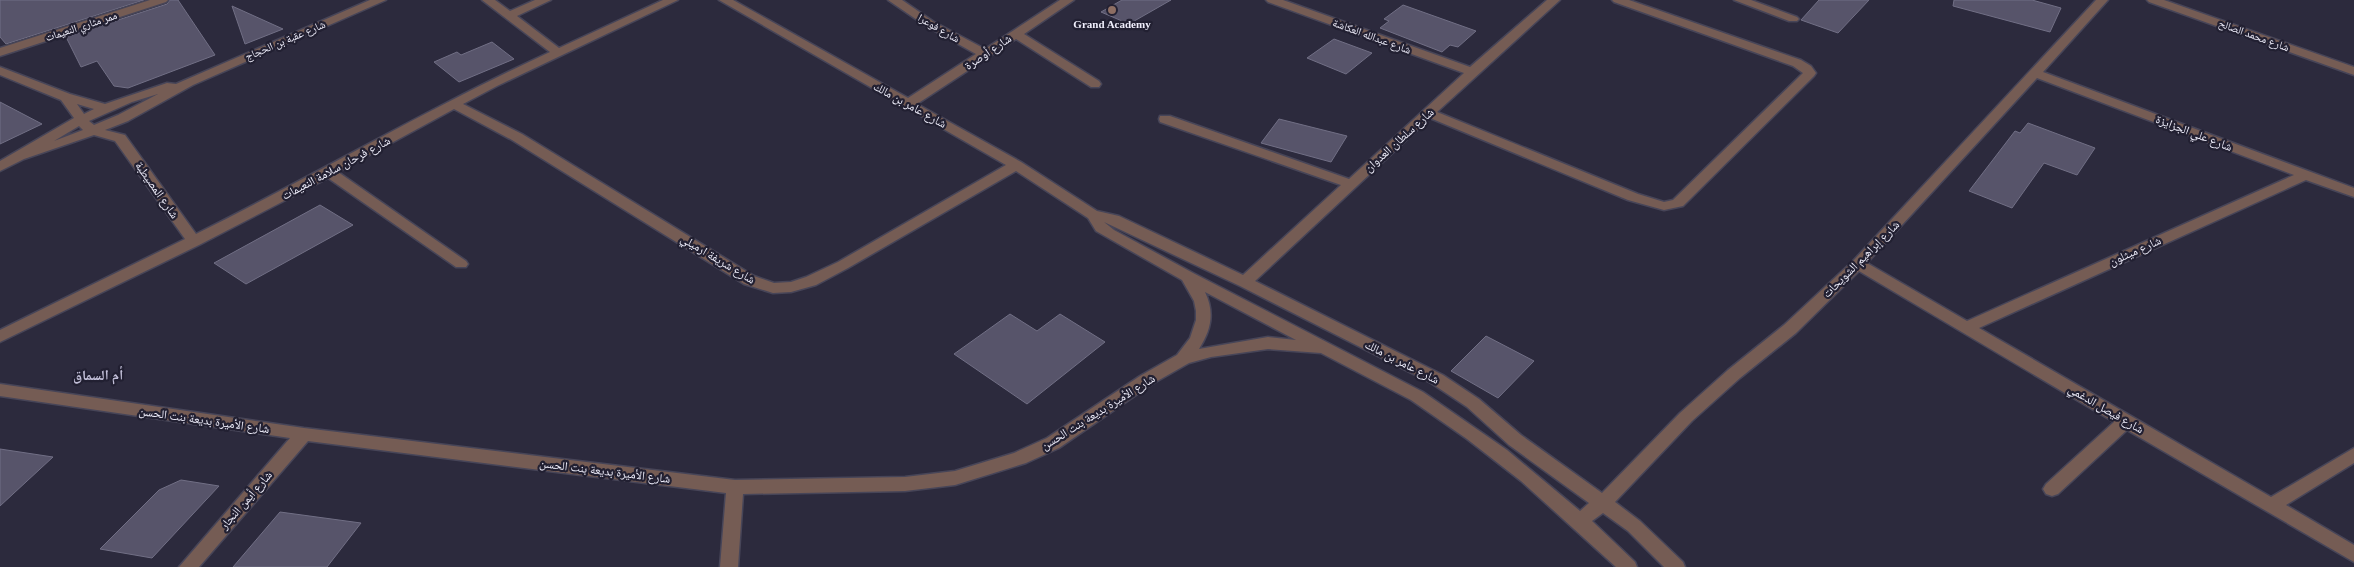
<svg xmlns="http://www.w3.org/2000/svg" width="2354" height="567" viewBox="0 0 2354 567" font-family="'Times New Roman','Noto Naskh Arabic',serif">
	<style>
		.building { fill: #57546a; stroke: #716f85 }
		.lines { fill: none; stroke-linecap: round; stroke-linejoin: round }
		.minor-casing { stroke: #474558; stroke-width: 3 }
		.minor { fill: #755c54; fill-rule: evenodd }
		.education-dot { fill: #8d6e63; stroke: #222032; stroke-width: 2 }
		.labels { text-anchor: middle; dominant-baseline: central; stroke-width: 4.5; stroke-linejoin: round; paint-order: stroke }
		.far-poi-label { font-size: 11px; font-weight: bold; fill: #efeefb; stroke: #222032 }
		.far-street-label { font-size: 11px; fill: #efeefb; stroke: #222032 }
		.street-label { font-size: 12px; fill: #efeefb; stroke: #222032 }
		.neighbourhood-label { font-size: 14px; font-weight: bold; fill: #c2bfd8; stroke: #222032 }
	</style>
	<rect width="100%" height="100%" fill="#2c2a3d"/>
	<path class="building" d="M 0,0 L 144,0 L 6,44 L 0,37 Z
		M 170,0 L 178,0 L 215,55 L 128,88 L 114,86 L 97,61 L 81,67 L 66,37 L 167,4 Z
		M 1122,0 L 1171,0 L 1129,24 L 1101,12 Z
		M 1819,0 L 1869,0 L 1838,33 L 1801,20 Z
		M 1954,0 L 2032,0 L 2061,8 L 2050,32 L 1953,6 Z
		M 1403,5 L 1476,31 L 1458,47 L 1450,45 L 1442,52 L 1380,28 L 1389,21 L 1384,19 Z
		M 232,6 L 283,29 L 245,44 Z
		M 1334,39 L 1372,53 L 1346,74 L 1307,58 Z
		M 492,42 L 514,59 L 459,82 L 434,62 L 457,52 L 461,55 Z
		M 0,102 L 42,124 L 0,144 Z
		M 1279,119 L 1347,136 L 1331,162 L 1261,143 Z
		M 2028,123 L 2095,148 L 2077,175 L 2044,163 L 2012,208 L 1969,191 L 2015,131 L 2020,133 Z
		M 320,205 L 353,225 L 246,284 L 214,263 Z
		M 1010,314 L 1037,331 L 1060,314 L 1105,342 L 1027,404 L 954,354 Z
		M 1486,336 L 1534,361 L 1498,398 L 1451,371 Z
		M 0,449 L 53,457 L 0,506 Z
		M 181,480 L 219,486 L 152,558 L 100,549 L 159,490 Z
		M 280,512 L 361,523 L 327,567 L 233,567 Z"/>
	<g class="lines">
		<g class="minor-casing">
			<path id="minor" d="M 150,0 L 168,0 L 166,2 L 0,56 L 0,48 Z
				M 370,0 L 386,0 L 193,85 L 128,121 L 105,130 L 125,135 L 196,234 C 315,175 429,108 550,52 L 482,0 L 495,0 L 510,11 L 535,0 L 551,0 L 517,16 L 559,48 L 663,0 L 678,0 L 497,86 L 463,104 L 522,134 L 754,276 L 774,283 L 791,282 L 806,277 L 838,262 L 1006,165 L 719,0 L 733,0 L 908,98 L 976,54 L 926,26 L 888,0 L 902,0 L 934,22 L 985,49 L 1060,0 L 1074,0 L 1024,34 L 1099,81 L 1101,84 L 1099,87 L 1091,87 L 1016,39 L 917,104 L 1021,162 L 1097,211 L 1119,216 L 1243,275 L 1341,185 L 1160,122 L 1159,119 L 1160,116 L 1170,116 L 1349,179 L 1464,73 L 1268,2 L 1266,0 L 1283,0 L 1470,67 L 1547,0 L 1560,0 L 1437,112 L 1638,194 L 1664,202 L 1673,200 L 1803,73 L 1793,66 L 1614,2 L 1612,0 L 1629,0 L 1801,60 L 1811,66 L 1816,73 L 1814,76 L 1683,206 L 1664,210 L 1628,200 L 1430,118 L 1255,281 L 1443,375 L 1479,399 L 1521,435 L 1602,493 L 1680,413 L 1728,370 L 1784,325 L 1853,261 L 2096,0 L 2108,0 L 2043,72 L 2354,188 L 2354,197 L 2306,180 L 1979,328 L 2271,497 L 2354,448 L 2354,463 L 2286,505 L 2354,545 L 2354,562 L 2127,430 L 2058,494 L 2052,496 L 2046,494 L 2043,489 L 2046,484 L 2114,422 L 1859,271 L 1796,333 L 1740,378 L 1692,421 L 1615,502 L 1640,521 L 1683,562 L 1685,567 L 1664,567 L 1628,531 L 1603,513 L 1592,521 L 1635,562 L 1637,567 L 1616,567 L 1521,481 L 1467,439 L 1411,400 L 1321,353 L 1268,349 L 1211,357 L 1189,363 L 1152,384 L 1059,448 L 1026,463 L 955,485 L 905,491 L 743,494 L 738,567 L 720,567 L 726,493 L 308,441 L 199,567 L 179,567 L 290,438 L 0,396 L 0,384 L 304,428 L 735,480 L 905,477 L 955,471 L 1014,453 L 1047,438 L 1140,376 L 1177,355 L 1190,338 L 1196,320 L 1196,311 L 1194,301 L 1182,280 L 1096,231 L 1088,218 L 1016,171 L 848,268 L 816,285 L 791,292 L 773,293 L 744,284 L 512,140 L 454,109 L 338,172 L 466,261 L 468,264 L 466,267 L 456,267 L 328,178 L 199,245 L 0,342 L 0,330 L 185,239 L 115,141 L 94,135 L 24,159 L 0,171 L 0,161 L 74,118 L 61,100 L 0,75 L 0,67 L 70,94 L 105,104 L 167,83 L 176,84 ZM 2037,78 L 2294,175 L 1967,321 L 1867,263 ZM 158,94 L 118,115 L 94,125 L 89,121 L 132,102 ZM 77,104 L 94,109 L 84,114 ZM 79,126 L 83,130 L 54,141 ZM 1104,222 L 1240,286 L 1431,383 L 1467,407 L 1509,445 L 1589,503 L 1580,511 L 1507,450 L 1423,392 L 1193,273 L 1114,230 ZM 1205,292 L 1296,340 L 1268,337 L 1199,349 C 1211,330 1215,313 1205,292 Z
				M 1734,0 L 1751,0 L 1797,17 L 1799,19 L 1797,21 L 1789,21 Z
				M 2147,0 L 2164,0 L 2354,67 L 2354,75 L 2149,2 Z"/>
		</g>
		<use href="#minor" class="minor"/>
	</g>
	<circle class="education-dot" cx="1112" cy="10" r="5"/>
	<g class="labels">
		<g class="far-poi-label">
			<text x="1112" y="24">Grand Academy</text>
		</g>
		<g class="far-street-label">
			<text transform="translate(81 26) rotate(-18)">ممر مثاري النعيمات</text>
			<text transform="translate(939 28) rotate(30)">شارع فوعرا</text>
			<text transform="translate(2254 35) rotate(20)">شارع محمد الصالح</text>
			<text transform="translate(1372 36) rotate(20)">شارع عبدالله العكاشة</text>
			<text transform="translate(285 40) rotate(-23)">شارع عقبة بن الحجاج</text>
		</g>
		<g class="street-label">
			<text transform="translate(988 52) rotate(-34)">شارع أوصرة</text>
			<text transform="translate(910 105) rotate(29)">شارع عامر بن مالك</text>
			<text transform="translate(2194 133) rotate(21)">شارع علي الجزايزة</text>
			<text transform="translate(1399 140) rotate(-42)">شارع سلطان العدوان</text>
			<text transform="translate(336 168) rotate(-28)">شارع فرحان سلامة النعيمات</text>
			<text transform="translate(157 190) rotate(55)">شارع المصيطبة</text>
			<text transform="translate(2135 251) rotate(-24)">شارع ميثلون</text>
			<text transform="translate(718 259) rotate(31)">شارع شريفة ارميلي</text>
			<text transform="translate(1861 259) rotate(-45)">شارع إبراهيم الشويحات</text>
			<text transform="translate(1402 362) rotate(27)">شارع عامر بن مالك</text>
			<text transform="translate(2106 409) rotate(30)">شارع فيصل الدغمي</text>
			<text transform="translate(1098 412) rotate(-32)">شارع الأميرة بديعة بنت الحسن</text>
			<text transform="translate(204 420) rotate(8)">شارع الأميرة بديعة بنت الحسن</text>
			<text transform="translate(605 471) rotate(7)">شارع الأميرة بديعة بنت الحسن</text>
			<text transform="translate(246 500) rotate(-49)">شارع أيمن النجار</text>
		</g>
		<g class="neighbourhood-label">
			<text x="98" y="375">أم السماق</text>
		</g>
	</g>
</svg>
